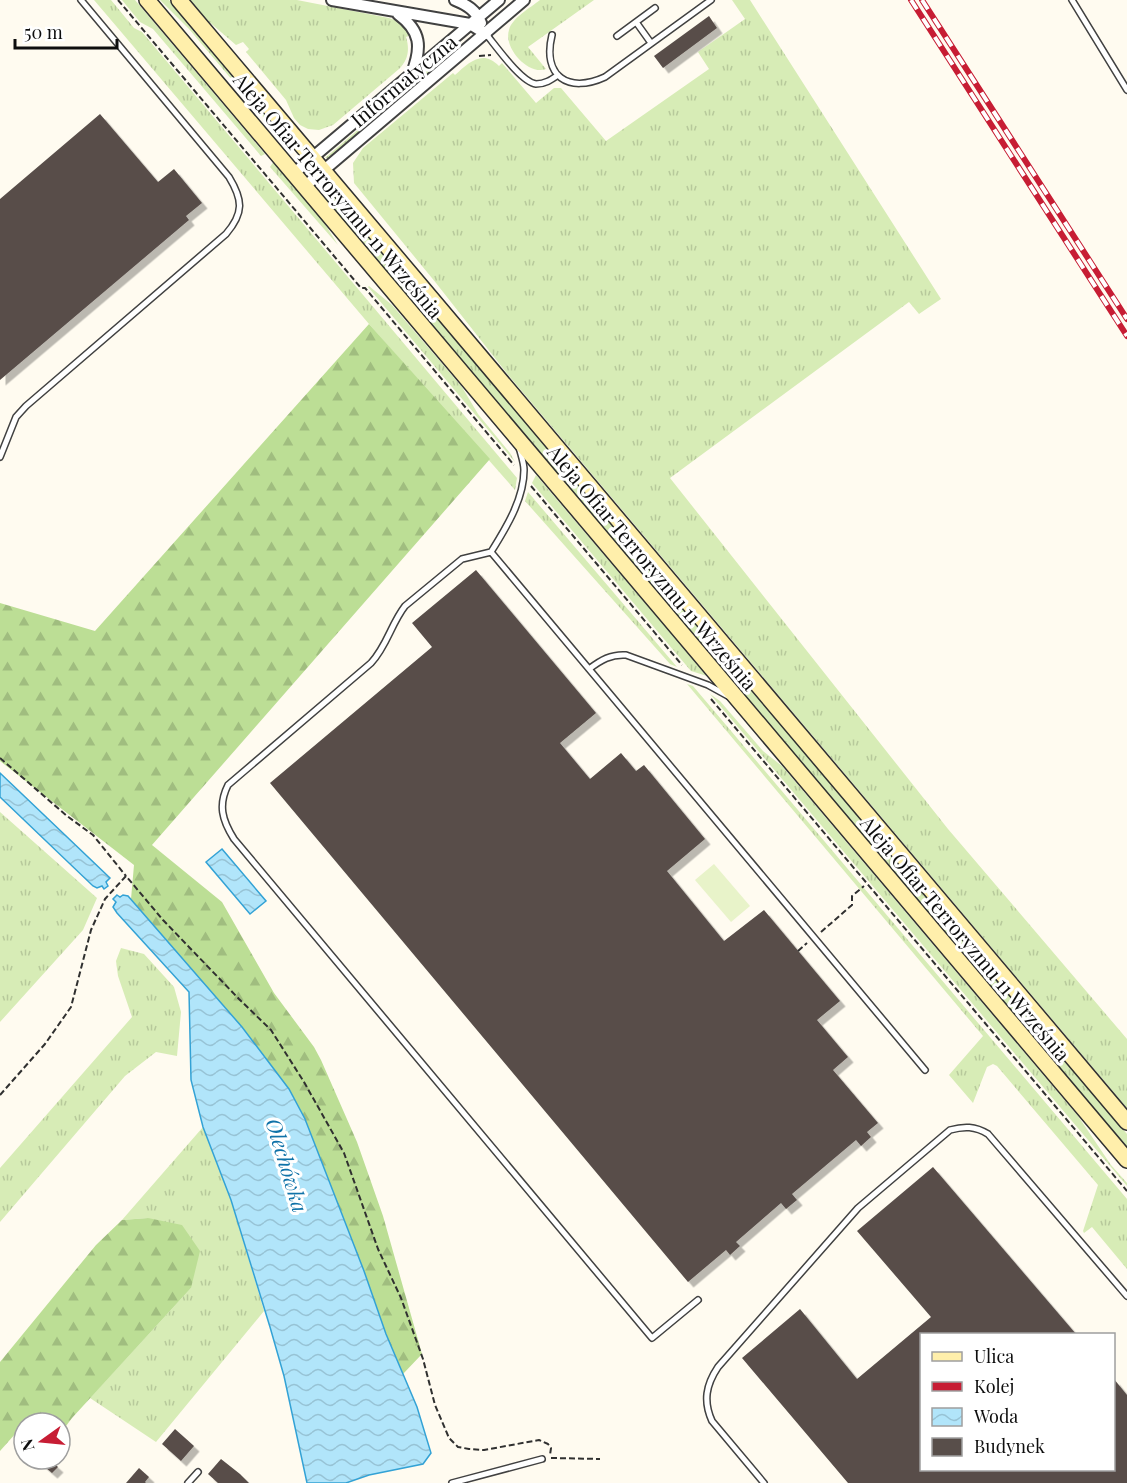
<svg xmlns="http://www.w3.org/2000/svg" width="1127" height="1483" viewBox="0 0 1127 1483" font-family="'Playfair Display',serif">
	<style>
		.grass { fill: url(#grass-tufts) }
		.forest { fill: url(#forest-firs) }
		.pitch { fill: #e8f3c9 }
		.water { fill: url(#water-waves); stroke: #33a2d5; stroke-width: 1.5 }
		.building { fill: #584e4a; filter: url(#shadow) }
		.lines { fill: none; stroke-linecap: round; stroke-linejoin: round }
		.lane-casing { stroke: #414141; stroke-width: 8 }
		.street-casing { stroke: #414141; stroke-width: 14 }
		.secondary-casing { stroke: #303030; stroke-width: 18 }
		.path { stroke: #303030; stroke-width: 2; stroke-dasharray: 6 3; stroke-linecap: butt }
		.lane { stroke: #fff; stroke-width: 5 }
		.street { stroke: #fff; stroke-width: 10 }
		.secondary { stroke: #ffefab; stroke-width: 15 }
		.rail-casing { stroke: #c71d34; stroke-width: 6 }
		.rail { stroke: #fff; stroke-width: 4; stroke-dasharray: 11; stroke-linecap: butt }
		.labels { text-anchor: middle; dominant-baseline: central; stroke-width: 6; stroke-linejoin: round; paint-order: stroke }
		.street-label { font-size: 20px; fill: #0e0e0e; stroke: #fff }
		.water-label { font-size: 21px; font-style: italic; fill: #0f72a8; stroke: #fff }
	</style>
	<defs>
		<pattern id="grass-tufts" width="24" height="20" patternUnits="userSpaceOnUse" patternTransform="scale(1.5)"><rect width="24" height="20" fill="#d7ecb6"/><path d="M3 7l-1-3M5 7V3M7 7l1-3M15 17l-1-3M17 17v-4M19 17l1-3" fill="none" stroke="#b7c99b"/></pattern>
		<pattern id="forest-firs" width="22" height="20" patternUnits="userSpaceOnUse" patternTransform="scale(1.5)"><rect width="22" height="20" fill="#bcde95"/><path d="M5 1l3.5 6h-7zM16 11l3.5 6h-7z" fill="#a0bd7f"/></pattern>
		<pattern id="water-waves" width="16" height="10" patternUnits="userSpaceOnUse" patternTransform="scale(1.5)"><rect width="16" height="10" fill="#b1e5fa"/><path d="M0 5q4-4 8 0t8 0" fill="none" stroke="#97c3d5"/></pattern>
		<filter id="shadow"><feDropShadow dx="5.5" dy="5.5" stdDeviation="0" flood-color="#0004"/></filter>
	</defs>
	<rect width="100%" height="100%" fill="#fffbf0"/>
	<path class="grass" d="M 94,0 L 111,0 L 134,28 L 142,32 L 517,478 L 515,490 L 369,324 Z
		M 122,0 L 135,0 L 265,154 L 261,156 L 153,29 L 140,22 Z
		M 160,0 L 169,0 L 285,137 L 282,139 L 189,29 Z
		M 190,0 L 297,0 L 389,18 C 399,21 405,26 410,35 L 406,37 C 410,50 408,60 399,69 L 333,125 L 319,130 L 308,129 L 300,125 L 294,118 L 286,100 L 246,52 L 249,49 L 243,42 L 236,45 L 207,20 Z
		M 540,0 L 594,0 L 528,47 L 546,69 C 529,76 503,48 509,30 C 512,18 530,8 540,0 Z
		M 732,0 L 750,0 L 941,299 L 919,314 L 909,302 L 670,478 L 948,829 L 1127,1039 L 1127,1108 L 509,376 L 436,283 L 354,183 L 353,163 L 363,148 L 453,73 L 455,75 C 469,62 483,49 499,66 L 502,63 L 536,103 L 554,88 L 561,88 L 606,141 L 709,69 L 698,52 L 745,19 Z
		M 442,58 L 444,60 L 328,158 L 325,158 Z
		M 274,161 L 320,216 L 338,245 L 270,167 Z
		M 322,185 L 325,185 L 342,205 L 1127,1134 L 1127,1149 L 330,206 L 324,194 Z
		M 369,286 L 392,305 L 462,387 L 478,414 L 510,453 L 515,462 L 368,287 Z
		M 536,475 L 707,676 L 691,671 L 532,483 Z
		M 528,492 L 677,667 L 670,664 L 525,501 Z
		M 687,684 L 693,686 L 1127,1199 L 1127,1269 L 1092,1227 L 1084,1233 L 1083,1231 L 1098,1185 L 997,1066 L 993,1064 L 987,1067 L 973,1103 L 949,1075 L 983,1036 Z
		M 710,694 L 720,701 L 763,751 L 782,766 L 1078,1116 L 1111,1165 L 1127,1183 L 1127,1186 Z
		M 0,812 L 97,898 L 83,930 L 0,1022 Z
		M 121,948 L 144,954 L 174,987 L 181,1012 L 177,1056 L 156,1052 L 125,1076 L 0,1222 L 0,1168 L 132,1017 L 118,976 L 116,961 Z
		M 203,1127 L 231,1200 L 264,1311 L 156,1442 L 90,1398 L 191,1288 L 148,1218 L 122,1220 Z"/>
	<path class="forest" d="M 369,324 L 490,459 L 152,845 L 222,902 L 274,993 L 314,1047 L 321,1060 L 357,1142 L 383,1216 L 422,1354 L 403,1374 L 386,1334 L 364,1271 L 305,1119 L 289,1089 L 242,1027 L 131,899 L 134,865 L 0,761 L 0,603 L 95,631 Z
		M 148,1218 L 182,1225 L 200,1251 L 191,1288 L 72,1418 L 60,1434 L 60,1423 L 24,1423 L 24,1439 L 16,1433 L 0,1451 L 0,1362 L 96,1245 L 122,1220 Z"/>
	<path class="pitch" d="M 714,864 L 750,906 L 731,922 L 695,880 Z"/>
	<path class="water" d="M 0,773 L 110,878 L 106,882 L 108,886 L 104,889 L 102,886 L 97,888 L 93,886 L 0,797 Z
		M 222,849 L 266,901 L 250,914 L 206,862 Z
		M 117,895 L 120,897 L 123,895 L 128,896 L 242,1027 L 289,1089 L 305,1119 L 364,1271 L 386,1334 L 417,1407 L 431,1453 L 423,1464 L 369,1475 L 346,1483 L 307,1483 L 284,1376 L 270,1327 L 231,1200 L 203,1127 L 191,1080 L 189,992 L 117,913 L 113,907 L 116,902 L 113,899 Z"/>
	<path class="building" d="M 709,16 L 717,28 L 663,68 L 654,56 Z
		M 100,114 L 158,182 L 174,169 L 202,203 L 186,216 L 189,220 L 0,380 L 0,199 Z
		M 476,570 L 596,713 L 560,743 L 590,779 L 621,753 L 636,771 L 644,765 L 705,839 L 667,871 L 724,941 L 764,910 L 840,1001 L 817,1020 L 848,1057 L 833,1070 L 878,1123 L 867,1132 L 871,1137 L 861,1146 L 856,1140 L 792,1194 L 797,1200 L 786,1209 L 781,1203 L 736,1242 L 740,1246 L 730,1255 L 726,1250 L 688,1282 L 270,783 L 432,647 L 412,623 Z
		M 933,1167 L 1076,1334 L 922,1334 L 922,1470 L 1114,1470 L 1114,1379 L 1127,1395 L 1127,1483 L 848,1483 L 742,1358 L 800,1309 L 857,1379 L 931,1317 L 857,1231 Z
		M 175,1429 L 194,1446 L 181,1461 L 162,1444 Z
		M 42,1459 L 49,1459 L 58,1467 L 52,1473 L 39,1462 Z
		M 221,1459 L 240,1474 L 249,1483 L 218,1483 L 208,1474 Z
		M 139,1468 L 149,1477 L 145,1482 L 146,1483 L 126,1483 Z"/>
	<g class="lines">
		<g class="lane-casing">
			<path id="lane" d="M 1072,0 L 1127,90
				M 636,22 L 651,43
				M 486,34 C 496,46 521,82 536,84 C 545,84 551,80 558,75
				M 552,35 C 542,76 568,94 605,77 L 711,0
				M 617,36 L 655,8
				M 519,447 C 521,455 524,463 524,470 C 524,499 506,528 491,552 L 462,559 L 405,606 C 391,624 387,646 371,663 L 228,785 C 218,805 222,820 234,839 L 652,1338 L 698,1300
				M 0,457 L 16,417 L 26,406 L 226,234 C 244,213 243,200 229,177 L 81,0
				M 491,552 L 925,1070
				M 589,669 C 601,660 611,654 626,655 L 708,685 L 728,696
				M 188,1483 L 198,1472
				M 452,1483 L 542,1459
				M 764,1483 L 712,1421 C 703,1401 706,1385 718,1367 L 858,1208 L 950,1130 C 964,1126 975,1126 988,1134 L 1127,1296"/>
		</g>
		<g class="street-casing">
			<path id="street" d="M 332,0 L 470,24 L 486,34
				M 455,0 C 467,5 476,10 481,23
				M 398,14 C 421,31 422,47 412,73
				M 293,174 L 499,0
				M 304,187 L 524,0"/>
		</g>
		<g class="secondary-casing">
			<path id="secondary" d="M 147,0 L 1127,1160
				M 179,0 L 1127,1122"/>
		</g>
		<path class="path" d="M 118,0 L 361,288 L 365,288 L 514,465
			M 479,56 L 491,55
			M 531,486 L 682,665
			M 711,699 L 1127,1191
			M 0,758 L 67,816 L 93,835 L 126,876
			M 821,932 L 852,905 L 852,896 L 864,886
			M 798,951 L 807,943
			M 0,1095 L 45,1044 L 71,1007 L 91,930 L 105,899 L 126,876 L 163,920 L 239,999 L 271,1030 L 304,1082 L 344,1153 L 378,1249 L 401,1298 L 423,1359 L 435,1405 L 449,1438 L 458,1447 L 469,1449 L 484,1450 L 539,1440 L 548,1444 L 551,1448 L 550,1455
			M 551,1458 L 600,1459"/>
		<use href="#lane" class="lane"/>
		<use href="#street" class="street"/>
		<use href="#secondary" class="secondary"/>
		<g class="rail-casing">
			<path id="rail" d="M 911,0 L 1127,336
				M 922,0 L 1127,319"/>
		</g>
		<use href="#rail" class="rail"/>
	</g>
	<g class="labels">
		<g class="street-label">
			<text transform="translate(403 80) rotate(-40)">Informatyczna</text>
			<text transform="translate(339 195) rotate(50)">Aleja Ofiar Terroryzmu 11 Września</text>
			<text transform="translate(653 567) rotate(50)">Aleja Ofiar Terroryzmu 11 Września</text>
			<text transform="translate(966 938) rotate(50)">Aleja Ofiar Terroryzmu 11 Września</text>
		</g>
		<g class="water-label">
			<text transform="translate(288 1165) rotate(73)">Olechówka</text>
		</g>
	</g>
	<rect x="920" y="1333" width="195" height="138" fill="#ffffff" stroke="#9f9f9f" stroke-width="1.5"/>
	<rect x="932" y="1352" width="30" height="9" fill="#ffefab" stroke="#9f9f9f" stroke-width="1.5"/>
	<text x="974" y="1363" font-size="18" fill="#0e0e0e">Ulica</text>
	<rect x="932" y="1382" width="30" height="9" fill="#c71d34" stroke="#9f9f9f" stroke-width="1.5"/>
	<text x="974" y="1393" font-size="18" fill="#0e0e0e">Kolej</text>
	<rect x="932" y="1408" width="30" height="18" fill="url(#water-waves)" stroke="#9f9f9f" stroke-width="1.5"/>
	<text x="974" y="1423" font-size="18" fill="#0e0e0e">Woda</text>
	<rect x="932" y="1438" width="30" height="18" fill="#584e4a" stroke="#9f9f9f" stroke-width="1.5"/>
	<text x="974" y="1453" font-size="18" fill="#0e0e0e">Budynek</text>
	<g transform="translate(42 1441) rotate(255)"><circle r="28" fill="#ffffff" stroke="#9f9f9f" stroke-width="1.5"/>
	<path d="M0-4.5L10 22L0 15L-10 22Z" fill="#c71d34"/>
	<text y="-9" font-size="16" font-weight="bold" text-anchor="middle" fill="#0e0e0e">N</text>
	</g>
	<path d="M15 39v9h102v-9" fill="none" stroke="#0e0e0e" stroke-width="3"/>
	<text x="24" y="39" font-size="18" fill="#0e0e0e" stroke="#ffffff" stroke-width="4.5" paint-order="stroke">50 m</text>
</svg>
